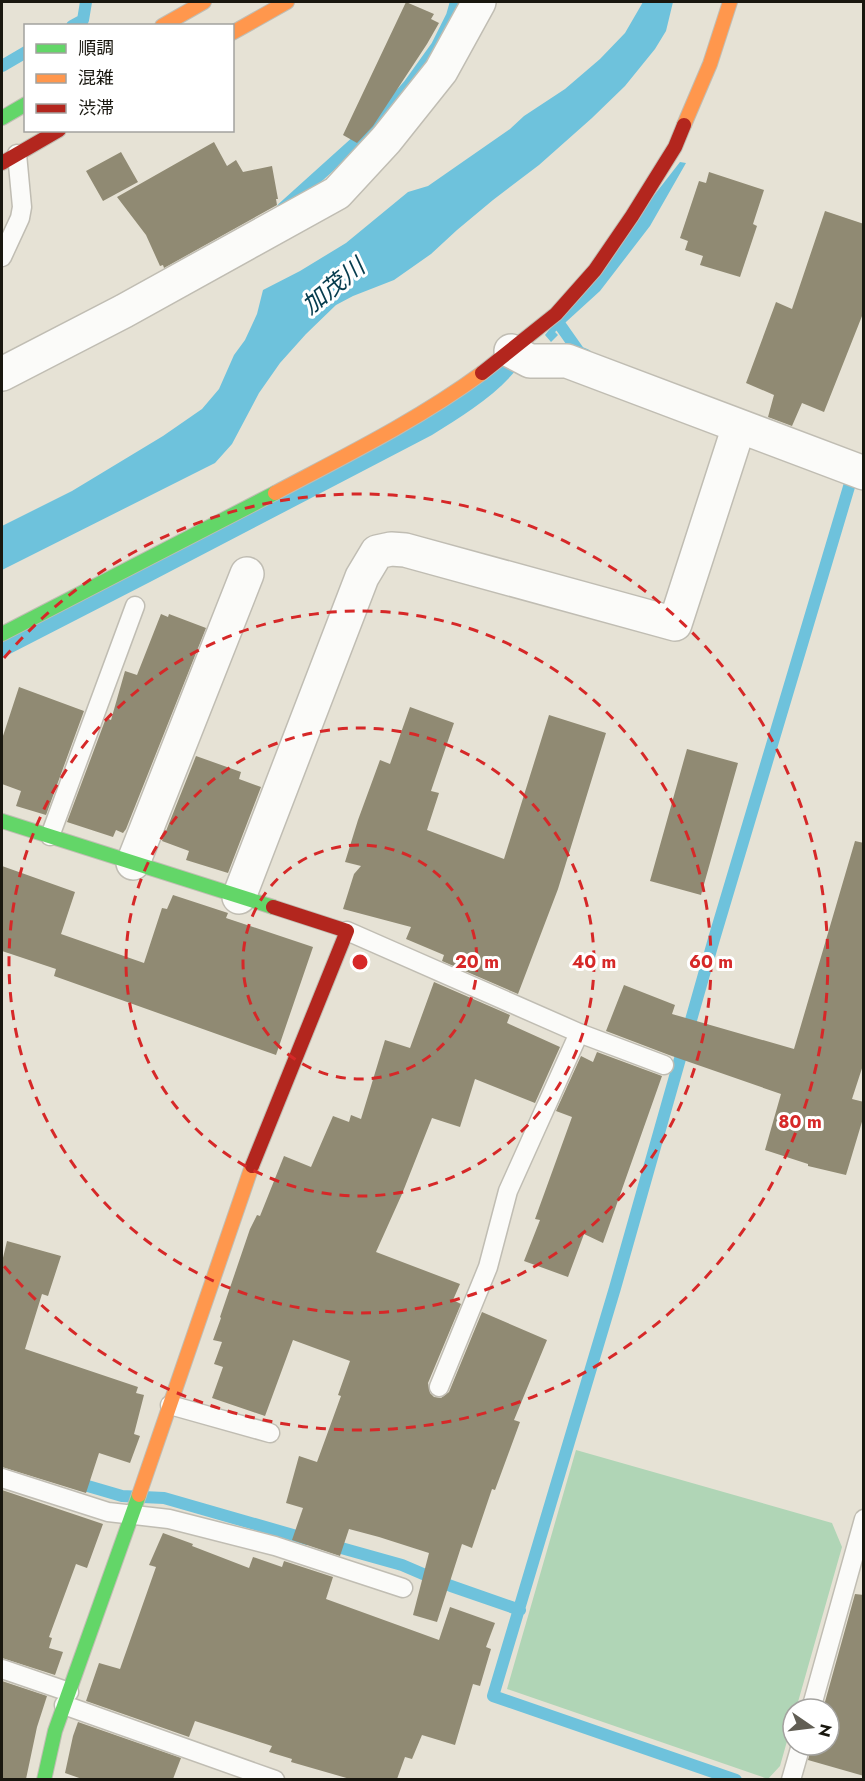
<svg xmlns="http://www.w3.org/2000/svg" width="865" height="1781" viewBox="0 0 865 1781" font-family="Jost,'Noto Sans JP',sans-serif">
	<style>
		.green { fill: #b0d5b6 }
		.water { fill: #6ec2dc }
		.lines { fill: none; stroke-linecap: round; stroke-linejoin: round }
		.stream { stroke: #6ec2dc; stroke-width: 12 }
		.building { fill: #908a73 }
		.lane-casing { stroke: #c0bdb3; stroke-width: 21 }
		.street-casing { stroke: #c0bdb3; stroke-width: 36 }
		.fast-casing { stroke: #c0bdb3; stroke-width: 16 }
		.slow-casing { stroke: #c0bdb3; stroke-width: 16 }
		.jam-casing { stroke: #c0bdb3; stroke-width: 16 }
		.lane { stroke: #fbfbf9; stroke-width: 18 }
		.street { stroke: #fbfbf9; stroke-width: 33 }
		.fast { stroke: #63d668; stroke-width: 14 }
		.slow { stroke: #ff974d; stroke-width: 14 }
		.jam { stroke: #b3261e; stroke-width: 14 }
		.ring { fill: none; stroke: #d62828; stroke-width: 3; stroke-dasharray: 10 8 }
		.labels { text-anchor: middle; dominant-baseline: central; stroke-width: 6; stroke-linejoin: round; paint-order: stroke }
		.water-label { font-size: 24px; font-style: italic; fill: #063c4e; stroke: #fff }
		.centre { fill: #d62828; stroke: #fff; stroke-width: 3 }
		.ring-label { font-size: 18px; text-anchor: middle; font-weight: bold; fill: #d62828; stroke: #fff; stroke-width: 6; stroke-linejoin: round; paint-order: stroke }
	</style>
	<rect width="100%" height="100%" fill="#e6e2d5"/>
	<path class="green" d="M 576,1450 L 832,1523 L 842,1547 L 796,1709 L 793,1709 L 793,1720 L 780,1766 L 768,1779 L 507,1689 Z"/>
	<path class="water" d="M 643,2 L 673,2 L 666,31 L 655,49 L 625,86 L 592,118 L 539,165 L 493,200 L 457,230 L 431,254 L 394,280 L 353,296 L 336,305 L 306,334 L 280,363 L 259,393 L 232,444 L 215,463 L 2,570 L 2,526 L 72,491 L 163,436 L 202,409 L 219,389 L 234,355 L 245,340 L 257,314 L 263,290 L 300,271 L 346,243 L 408,192 L 428,186 L 510,129 L 524,116 L 565,89 L 600,59 L 625,33 Z
		M 680,162 L 686,163 L 650,226 L 600,291 L 555,332 L 558,335 L 551,342 L 545,335 Z
		M 503,364 L 516,370 C 494,397 462,416 432,435 L 150,582 L 2,658 L 2,640 Z"/>
	<g class="lines">
		<path class="stream" d="M 72,26 L 83,20 L 86,2
			M 2,66 L 26,52
			M 283,208 L 364,135 L 409,85 L 437,46 L 452,16 L 456,2
			M 560,325 L 579,352 L 586,355
			M 74,1482 L 122,1496 L 164,1498 L 307,1539
			M 327,1544 L 402,1565 L 451,1586 L 520,1610
			M 736,1780 L 493,1696 L 615,1288 L 714,939 L 854,470"/>
	</g>
	<path class="building" d="M 406,2 L 434,14 L 431,19 L 439,23 L 427,44 L 373,126 L 357,143 L 343,135 Z
		M 214,142 L 227,166 L 236,160 L 243,172 L 272,166 L 278,199 L 276,199 L 277,205 L 164,268 L 163,265 L 160,266 L 146,235 L 117,197 Z
		M 121,152 L 138,182 L 103,201 L 86,171 Z
		M 709,172 L 764,190 L 753,224 L 757,226 L 740,277 L 700,265 L 703,256 L 685,250 L 688,241 L 680,238 L 699,181 L 706,183 Z
		M 825,211 L 864,224 L 864,311 L 824,412 L 802,403 L 792,426 L 768,417 L 774,395 L 746,383 L 776,302 L 792,309 Z
		M 161,614 L 168,617 L 169,614 L 206,628 L 126,829 L 123,833 L 116,830 L 113,837 L 67,822 L 106,718 L 111,720 L 125,671 L 137,675 Z
		M 19,687 L 84,711 L 46,815 L 16,806 L 21,791 L 2,784 L 2,739 Z
		M 410,707 L 454,723 L 431,791 L 439,793 L 427,830 L 504,859 L 549,715 L 606,733 L 558,889 L 518,994 L 442,961 L 444,955 L 406,939 L 411,927 L 343,909 L 354,874 L 361,866 L 345,862 L 358,820 L 380,760 L 390,764 Z
		M 687,749 L 738,763 L 701,895 L 650,881 Z
		M 196,756 L 241,772 L 239,779 L 261,787 L 228,873 L 186,860 L 189,851 L 162,841 Z
		M 855,841 L 864,843 L 864,1062 L 852,1099 L 864,1102 L 864,1115 L 846,1175 L 808,1166 L 808,1164 L 765,1150 L 781,1094 L 669,1055 L 606,1031 L 624,985 L 675,1005 L 672,1014 L 794,1049 Z
		M 2,866 L 75,892 L 61,934 L 144,963 L 162,908 L 167,909 L 173,895 L 228,913 L 226,918 L 313,947 L 276,1055 L 54,976 L 56,969 L 2,951 Z
		M 434,982 L 510,1015 L 507,1023 L 560,1047 L 535,1103 L 475,1079 L 460,1127 L 432,1118 L 402,1194 L 376,1252 L 460,1284 L 453,1300 L 461,1304 L 428,1383 L 430,1393 L 434,1397 L 441,1398 L 449,1392 L 482,1312 L 547,1340 L 514,1420 L 520,1422 L 495,1490 L 492,1489 L 472,1548 L 462,1544 L 437,1622 L 413,1615 L 429,1553 L 379,1537 L 349,1529 L 340,1556 L 292,1540 L 303,1508 L 286,1503 L 299,1456 L 317,1462 L 341,1396 L 338,1395 L 350,1361 L 293,1340 L 265,1416 L 212,1398 L 223,1367 L 214,1364 L 222,1342 L 213,1340 L 221,1318 L 220,1317 L 250,1229 L 257,1215 L 260,1216 L 284,1156 L 311,1167 L 333,1116 L 349,1122 L 351,1115 L 361,1119 L 385,1040 L 410,1048 Z
		M 597,1052 L 662,1076 L 603,1243 L 584,1234 L 568,1277 L 524,1261 L 540,1220 L 535,1219 L 572,1117 L 556,1111 L 581,1056 L 593,1062 Z
		M 7,1241 L 61,1256 L 48,1296 L 42,1294 L 25,1349 L 138,1387 L 136,1393 L 144,1395 L 134,1434 L 140,1436 L 130,1463 L 99,1453 L 86,1493 L 2,1467 L 2,1262 Z
		M 2,1490 L 103,1524 L 87,1568 L 76,1564 L 49,1637 L 52,1638 L 49,1648 L 63,1652 L 55,1675 L 2,1658 Z
		M 163,1533 L 193,1544 L 192,1546 L 249,1568 L 253,1557 L 282,1567 L 284,1561 L 333,1577 L 326,1599 L 439,1640 L 450,1607 L 495,1623 L 486,1647 L 491,1649 L 480,1686 L 473,1684 L 455,1745 L 422,1735 L 412,1759 L 405,1757 L 397,1779 L 350,1779 L 291,1762 L 292,1759 L 269,1752 L 272,1746 L 195,1721 L 189,1737 L 86,1701 L 99,1663 L 120,1669 L 156,1567 L 149,1565 Z
		M 855,1594 L 864,1595 L 864,1776 L 808,1760 L 812,1745 L 829,1745 L 829,1709 L 823,1709 Z
		M 2,1681 L 47,1696 L 37,1727 L 26,1779 L 2,1779 Z
		M 78,1722 L 181,1758 L 173,1779 L 82,1779 L 65,1773 L 73,1736 Z"/>
	<g class="lines">
		<g class="lane-casing">
			<path id="lane" d="M 2,257 L 20,218 L 22,207 L 17,154
				M 50,836 L 135,606
				M 347,931 L 579,1033 L 664,1065
				M 439,1387 L 488,1267 L 508,1191 L 579,1033
				M 170,1405 L 270,1433
				M 2,1478 L 108,1512 L 169,1519 L 275,1546 L 403,1588
				M 2,1669 L 69,1692
				M 64,1705 L 275,1780
				M 811,1709 L 864,1519
				M 791,1780 L 801,1745"/>
		</g>
		<g class="street-casing">
			<path id="street" d="M 511,351 L 530,361 L 567,361 L 864,473
				M 2,374 L 124,311 L 337,193 L 386,140 L 441,71 L 479,2
				M 133,863 L 247,574
				M 239,897 L 362,577 L 377,552 L 391,549 L 405,550 L 675,624 L 739,426"/>
		</g>
		<g class="fast-casing">
			<path id="fast" d="M 2,118 L 26,104
				M 2,634 L 275,493
				M 2,821 L 273,907
				M 44,1780 L 55,1731 L 139,1495"/>
		</g>
		<g class="slow-casing">
			<path id="slow" d="M 162,26 L 204,2
				M 232,33 L 287,2
				M 684,125 L 710,64 L 730,2
				M 275,493 C 345,456 418,420 482,373
				M 139,1495 L 252,1166"/>
		</g>
		<g class="jam-casing">
			<path id="jam" d="M 2,163 L 59,130
				M 482,373 L 556,314 L 595,270 L 632,216 L 675,147 L 684,125
				M 252,1166 L 347,931 L 273,907"/>
		</g>
		<use href="#lane" class="lane"/>
		<use href="#street" class="street"/>
		<use href="#fast" class="fast"/>
		<use href="#slow" class="slow"/>
		<use href="#jam" class="jam"/>
	</g>
	<g class="ring">
		<circle cx="360" cy="962" r="117"/>
		<circle cx="360" cy="962" r="234"/>
		<circle cx="360" cy="962" r="351"/>
		<path d="M4 658A468 468 0 1 1 4 1266"/>
	</g>
	<g class="labels">
		<g class="water-label">
			<text transform="translate(333 286) rotate(-39)">加茂川</text>
		</g>
	</g>
	<circle cx="360" cy="962" r="9" class="centre"/>
	<g class="ring-label">
		<text x="477" y="968">20 m</text>
		<text x="594" y="968">40 m</text>
		<text x="711" y="968">60 m</text>
		<text x="800" y="1128">80 m</text>
	</g>
	<rect width="865" height="1781" fill="none" stroke="#19170f" stroke-width="6"/>
	<rect x="24" y="24" width="210" height="108" fill="#ffffff" stroke="#a3a29f" stroke-width="1.5"/>
	<rect x="36" y="44" width="30" height="9" fill="#63d668" stroke="#a3a29f" stroke-width="1.5"/>
	<text x="78" y="54" font-size="18" fill="#19170f">順調</text>
	<rect x="36" y="74" width="30" height="9" fill="#ff974d" stroke="#a3a29f" stroke-width="1.5"/>
	<text x="78" y="84" font-size="18" fill="#19170f">混雑</text>
	<rect x="36" y="104" width="30" height="9" fill="#b3261e" stroke="#a3a29f" stroke-width="1.5"/>
	<text x="78" y="114" font-size="18" fill="#19170f">渋滞</text>
	<g transform="translate(811 1727) rotate(104)"><circle r="28" fill="#ffffff" stroke="#a3a29f" stroke-width="1.5"/>
	<path d="M0-4.5L10 22L0 15L-10 22Z" fill="#615e54"/>
	<text y="-9" font-size="16" font-weight="bold" text-anchor="middle" fill="#19170f">N</text>
	</g>
</svg>
